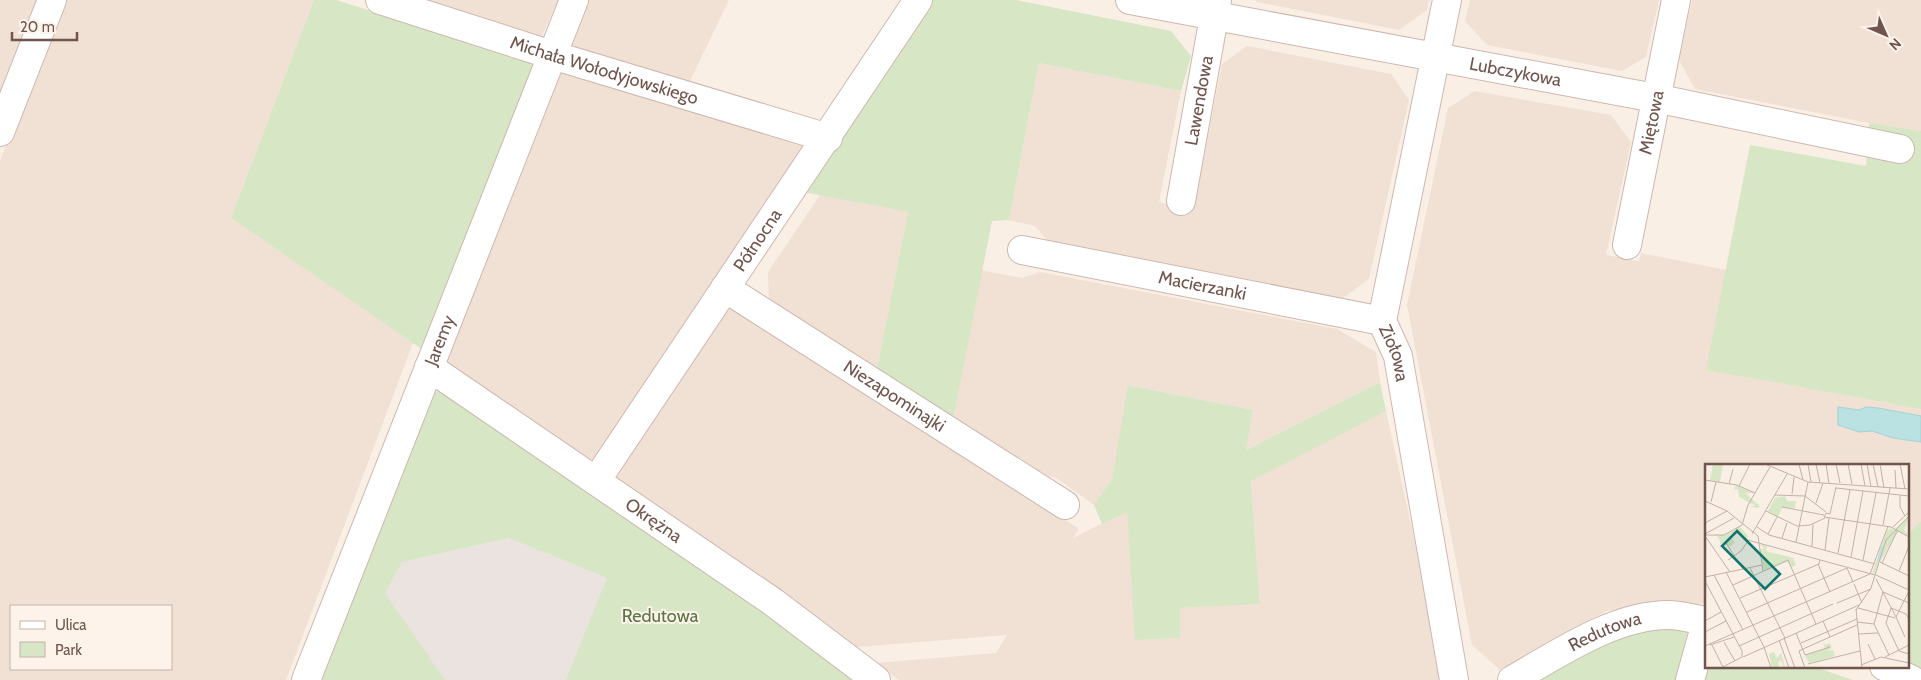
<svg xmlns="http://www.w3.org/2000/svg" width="1921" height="680" viewBox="0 0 1921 680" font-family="Cabin,sans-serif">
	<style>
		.residential { fill: #f1e0d4; fill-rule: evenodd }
		.industrial { fill: #eae3df }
		.green { fill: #d7e6c4 }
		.water { fill: #bbe2e2; stroke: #a2d2d3 }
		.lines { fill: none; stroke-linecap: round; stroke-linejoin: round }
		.minor-casing { stroke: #cdb8af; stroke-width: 30 }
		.minor { stroke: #fff; stroke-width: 28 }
		.labels { text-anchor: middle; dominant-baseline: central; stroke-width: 4; stroke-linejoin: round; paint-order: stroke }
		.street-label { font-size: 18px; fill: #71544c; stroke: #fdf3ea }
		.park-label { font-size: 18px; fill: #5a7645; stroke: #fdf3ea }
		.inset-river { fill: none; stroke: #bbe2e2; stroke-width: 2.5 }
		.inset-road { fill: none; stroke: #c3b1a8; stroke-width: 1 }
		.view { fill: #0f766e; fill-opacity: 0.15; stroke: #0f766e; stroke-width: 2.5 }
		.inset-edge { fill: none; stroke: #71544c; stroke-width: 2.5 }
	</style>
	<rect width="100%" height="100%" fill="#faefe5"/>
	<path class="residential" d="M 0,0 L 37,0 L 0,94 Z
		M 63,0 L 314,0 L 231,218 L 413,343 L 286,680 L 0,680 L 0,161 ZM 11,606 L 171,606 L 171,669 L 11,669 Z
		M 422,0 L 558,0 L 541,38 Z
		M 584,0 L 729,0 L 688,85 L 566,46 Z
		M 1255,0 L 1429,0 L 1427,10 L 1399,30 L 1257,2 Z
		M 1470,0 L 1659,0 L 1646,57 L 1622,71 L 1487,45 L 1465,21 Z
		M 1692,0 L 1921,0 L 1921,131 L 1869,123 L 1695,89 L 1679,60 Z
		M 1247,46 L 1391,74 L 1409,100 L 1369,279 L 1343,298 L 1047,240 L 1035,226 L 1009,220 L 1039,63 L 1181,91 L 1159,202 L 1194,209 L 1222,64 Z
		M 557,63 L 806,143 L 598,468 L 442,363 Z
		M 1475,91 L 1611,115 L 1631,142 L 1606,255 L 1639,261 L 1641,253 L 1726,270 L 1707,370 L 1921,409 L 1921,521 L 1907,535 L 1907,465 L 1706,465 L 1706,603 L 1606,611 L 1500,670 L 1472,645 L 1407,305 L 1448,108 Z
		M 820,195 L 908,212 L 876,374 L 769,302 L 768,272 Z
		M 981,270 L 1022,278 L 1040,272 L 1337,329 L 1376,352 L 1380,382 L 1245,450 L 1253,410 L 1129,385 L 1112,479 L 1094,505 L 1055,477 L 1031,476 L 952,425 Z
		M 728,301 L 1079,529 L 1073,538 L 1127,511 L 1136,640 L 1179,638 L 1179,608 L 1260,603 L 1251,480 L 1386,411 L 1444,675 L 1441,680 L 899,680 L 876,663 L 996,653 L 1007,635 L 857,647 L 615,477 Z"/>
	<path class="industrial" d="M 509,538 L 609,579 L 569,680 L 445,680 L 384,593 L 402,562 Z"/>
	<path class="green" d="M 314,0 L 336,0 L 539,63 L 423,350 L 231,218 Z
		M 930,0 L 1016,0 L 1171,31 L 1191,56 L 1181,91 L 1039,63 L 1009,220 L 992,221 L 952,425 L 876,374 L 908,212 L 803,192 Z
		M 1869,123 L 1921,131 L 1921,409 L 1706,370 L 1750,145 L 1866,166 Z
		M 1380,382 L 1386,411 L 1251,481 L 1260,604 L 1180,608 L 1180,638 L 1135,640 L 1127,512 L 1102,524 L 1094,505 L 1112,479 L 1128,385 L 1253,410 L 1246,450 Z
		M 447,389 L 863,680 L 566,680 L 607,578 L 509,538 L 402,562 L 385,593 L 445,680 L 313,680 L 430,397 L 436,392 Z
		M 1921,521 L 1921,678 L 1907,666 L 1907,535 Z
		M 1689,626 L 1676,680 L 1538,680 L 1627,631 Z
		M 1706,666 L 1812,666 L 1853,680 L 1700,680 Z"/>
	<path class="water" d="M 1838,407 L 1859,410 L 1866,407 L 1878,408 L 1921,416 L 1921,442 L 1893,438 L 1872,431 L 1859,432 L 1838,425 Z"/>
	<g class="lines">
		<g class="minor-casing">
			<g id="minor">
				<path id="s1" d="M 380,0 L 552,55 L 828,138"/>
				<path id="s2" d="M 1130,0 L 1655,98 L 1900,149"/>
				<path id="s3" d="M 1447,0 L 1382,321 L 1398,356 L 1454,680"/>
				<path d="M 0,132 L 52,0"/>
				<path id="s4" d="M 1181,201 L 1217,0"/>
				<path id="s5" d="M 1627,245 L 1676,0"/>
				<path id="s6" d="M 1022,250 L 1382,321"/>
				<path id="s7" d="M 725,288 L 1065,505"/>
				<path id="s8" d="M 429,367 L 773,602 L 876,680"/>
				<path id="s9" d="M 596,481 C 703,320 812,161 918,0"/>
				<path d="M 1884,666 L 1912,680"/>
				<path id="s10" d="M 306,680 L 574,0"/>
				<path id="s11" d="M 1512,680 C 1558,654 1614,615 1668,615 C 1680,615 1694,619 1706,621"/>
				<path d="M 1690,680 L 1706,623"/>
			</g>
		</g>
		<use href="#minor" class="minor"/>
	</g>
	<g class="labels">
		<g class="street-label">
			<text stroke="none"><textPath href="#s1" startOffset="235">Michała Wołodyjowskiego</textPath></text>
			<text stroke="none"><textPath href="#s2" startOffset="392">Lubczykowa</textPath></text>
			<text stroke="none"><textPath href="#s4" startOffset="102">Lawendowa</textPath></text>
			<text stroke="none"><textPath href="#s5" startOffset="125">Miętowa</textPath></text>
			<text stroke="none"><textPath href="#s9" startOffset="290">Północna</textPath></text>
			<text stroke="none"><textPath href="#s6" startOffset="184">Macierzanki</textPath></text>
			<text stroke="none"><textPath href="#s10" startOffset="365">Jaremy</textPath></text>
			<text stroke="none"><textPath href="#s3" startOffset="362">Ziołowa</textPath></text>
			<text stroke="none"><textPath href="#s7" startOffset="201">Niezapominajki</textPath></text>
			<text stroke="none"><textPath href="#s8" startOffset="272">Okrężna</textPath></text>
			<text stroke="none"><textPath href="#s11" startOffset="105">Redutowa</textPath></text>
		</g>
		<g class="park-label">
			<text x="660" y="616">Redutowa</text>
		</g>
	</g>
	<g transform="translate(1705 464)">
		<rect width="204" height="204" fill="#faefe5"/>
		<path d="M 8,0 L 18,0 L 15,18 L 5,16 ZM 31,21 L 49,29 L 40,29 L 55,42 L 53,44 L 43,42 L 51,42 L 34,33 L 33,25 L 29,26 ZM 80,32 L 82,37 L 91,37 L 90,44 L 77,44 L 73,53 L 63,47 L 70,34 ZM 204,53 L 199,66 L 204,72 L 193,68 L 175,98 L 180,79 L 170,109 L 167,110 L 182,66 L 185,65 L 183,63 L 189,66 ZM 35,63 L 43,72 L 42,76 L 33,69 L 25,71 L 30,79 L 24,83 L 19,79 L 16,81 L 13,73 L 9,71 L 20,71 ZM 54,80 L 62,82 L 61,87 L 88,94 L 91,101 L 87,103 L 82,98 L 59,107 L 55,86 L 59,84 ZM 118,177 L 120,181 L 124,179 L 127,183 L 123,187 L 128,186 L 130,192 L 104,199 L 100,191 L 120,185 ZM 69,188 L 72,194 L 76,189 L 80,203 L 87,204 L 79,204 L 76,196 L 73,198 L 75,204 L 67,204 L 64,190 Z" fill="#d7e6c4"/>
		<path class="inset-river" d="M 173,98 L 177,83"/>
		<path class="inset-road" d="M 60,0 L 103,18 L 204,25M 94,0 L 98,16M 103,0 L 106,18M 111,0 L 115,19M 121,0 L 124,20M 131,0 L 135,19M 143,0 L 147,20M 156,0 L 160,22M 162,0 L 166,23M 168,0 L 173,23M 175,0 L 179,24M 195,0 L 200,25M 190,6 L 191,24M 0,16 L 32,21 L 50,29M 24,20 L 28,5M 34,22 L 45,0M 131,24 L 204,32M 87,30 L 89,13M 70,31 L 100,32 L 121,48M 195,31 L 195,43 L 200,52M 0,37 L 22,47 L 53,72 L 58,107M 6,38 L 11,18M 111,39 L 118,19M 77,43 L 119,51M 61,47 L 92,62 L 105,61 L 120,54M 125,50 L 121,49 L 119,53 L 186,63 L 204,73M 125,50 L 131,23M 0,59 L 22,47M 178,61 L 185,24M 52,63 L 64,71 L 170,100M 188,63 L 204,48M 31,64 L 39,75 L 170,111M 0,70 L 29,54M 47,70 L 82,10M 63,70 L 72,53M 0,71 L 19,71 L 37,61 L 43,41 L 65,3M 0,72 L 25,108M 77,74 L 82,59M 91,78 L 103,18M 21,79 L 38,105M 107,82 L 108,60M 120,86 L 124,54M 133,89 L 145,26M 146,93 L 158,27M 23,96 L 36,87 L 43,77M 158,96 L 171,29M 175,98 L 204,112M 177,99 L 192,67M 113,100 L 125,128M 45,104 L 80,174M 194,107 L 204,82M 21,108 L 59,183M 9,111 L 38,166M 171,111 L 204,126M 0,113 L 57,101M 171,115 L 191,153M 0,117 L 37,187 L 37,193M 149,120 L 157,139M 28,121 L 83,96 L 111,160M 178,128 L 204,139M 35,134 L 114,100 L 115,96M 132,139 L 166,125M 153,144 L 190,154M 186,144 L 181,159 L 194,187 L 204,190M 186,144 L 201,150 L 204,155M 151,145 L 157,204M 151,146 L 166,124 L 181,76 L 204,52M 42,148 L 142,104 L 148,118M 191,153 L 200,173M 191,153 L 204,127M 0,157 L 16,148M 118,157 L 125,173M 152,158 L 169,160M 169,160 L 184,191M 169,160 L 178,128M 0,168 L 21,157M 91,169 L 100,191 L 125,183M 153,170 L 173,169M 79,174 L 90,204M 74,176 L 84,204M 19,178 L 30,197M 96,179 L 152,155M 163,180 L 170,195M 5,181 L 29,173M 7,181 L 18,203M 0,182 L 165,110 L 183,62M 34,182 L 128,140M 59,183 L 66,204M 98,185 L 152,161M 98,185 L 94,187 L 100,204M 38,193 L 154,141M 180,193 L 204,181M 103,200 L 155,187M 156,201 L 176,193 L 204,199M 16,204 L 37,193"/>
		<path class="view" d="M 32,67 L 75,110 L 60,125 L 17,82 Z"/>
		<rect width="204" height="204" class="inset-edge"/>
	</g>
	<rect x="10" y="605" width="162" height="65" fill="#fdf3ea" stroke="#c5b3ab"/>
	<rect x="20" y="621" width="25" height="8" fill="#ffffff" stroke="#c5b3ab"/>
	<text x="55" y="630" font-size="15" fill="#71544c">Ulica</text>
	<rect x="20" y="642" width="25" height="15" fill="#d7e6c4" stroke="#c5b3ab"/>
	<text x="55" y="655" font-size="15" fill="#71544c">Park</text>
	<g transform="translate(1886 35) rotate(135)" stroke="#fdf3ea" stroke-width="4" paint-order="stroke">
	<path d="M0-4L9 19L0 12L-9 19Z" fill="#71544c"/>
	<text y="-8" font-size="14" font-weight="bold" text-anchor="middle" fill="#71544c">N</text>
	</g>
	<path d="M12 32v8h65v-8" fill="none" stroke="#71544c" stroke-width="2.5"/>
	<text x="20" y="32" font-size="15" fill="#71544c" stroke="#fdf3ea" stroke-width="4" paint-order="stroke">20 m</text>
</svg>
